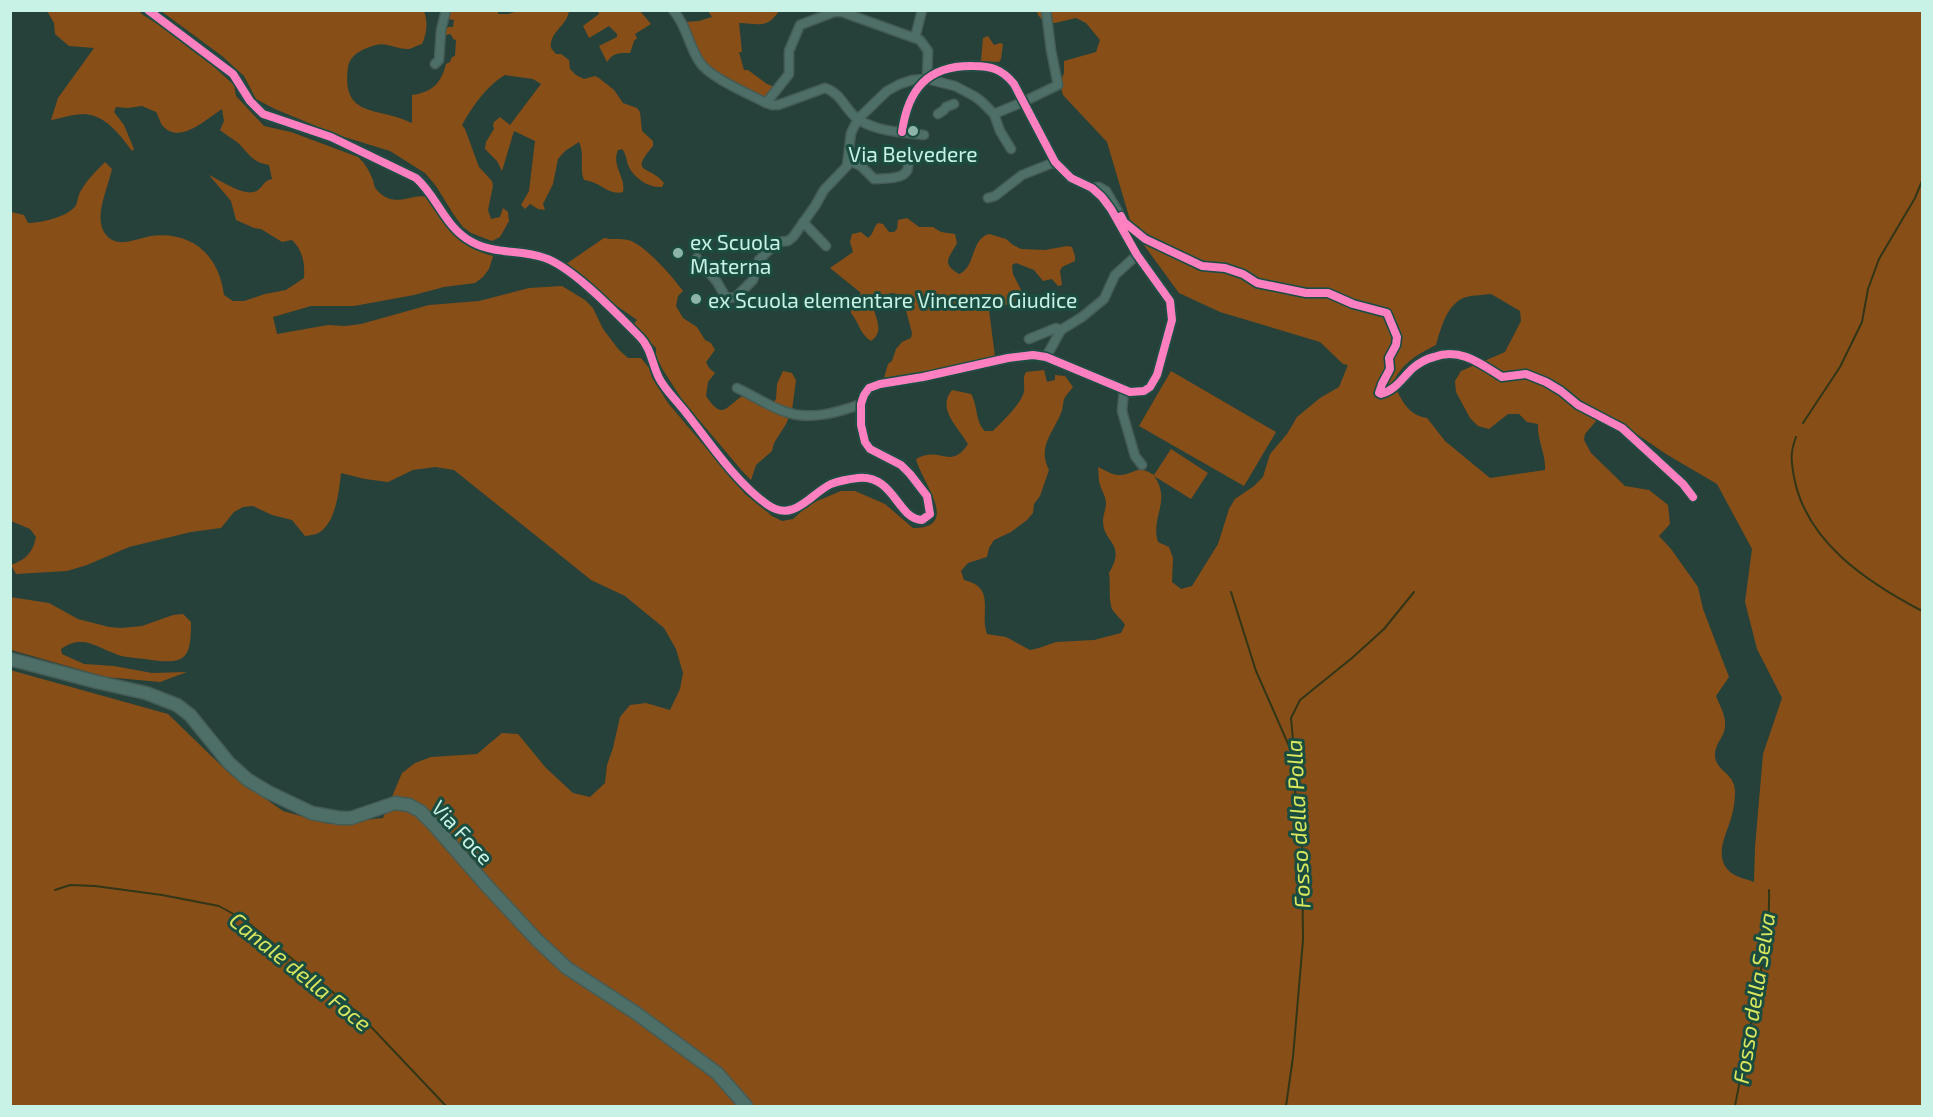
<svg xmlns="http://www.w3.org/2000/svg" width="1933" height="1117" viewBox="0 0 1933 1117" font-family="'Exo 2',sans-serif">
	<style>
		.green { fill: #884e18; fill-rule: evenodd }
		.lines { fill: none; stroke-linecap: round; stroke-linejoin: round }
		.stream { stroke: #313617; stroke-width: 2 }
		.minor-casing { stroke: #455c55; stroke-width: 11 }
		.secondary-casing { stroke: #455c55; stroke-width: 15 }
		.minor { stroke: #4e6f68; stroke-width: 8 }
		.secondary { stroke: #4e6f68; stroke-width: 12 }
		.cycleway-casing { stroke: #1a4c40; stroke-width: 11 }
		.cycleway { stroke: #ff80c0; stroke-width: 8 }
		.poi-dot { fill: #8eb4a9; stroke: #1a4c40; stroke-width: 2 }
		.labels { text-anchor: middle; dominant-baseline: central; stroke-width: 6; stroke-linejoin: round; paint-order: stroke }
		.poi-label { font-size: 21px; fill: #c7f2e5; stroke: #1a4c40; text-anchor: start }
		.street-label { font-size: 21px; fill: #c7f2e5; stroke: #1a4c40 }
		.water-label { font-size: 22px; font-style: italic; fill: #dae85e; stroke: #1a4c40 }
	</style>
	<rect width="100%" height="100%" fill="#25413a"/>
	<path class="green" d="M 598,10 L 640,11 L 651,24 L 635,34 L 637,38 L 634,41 L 630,53 C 619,53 614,52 607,62 L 599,46 L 617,37 L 617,34 L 609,26 L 589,38 L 583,26 L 599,14 Z
		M 47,11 L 139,11 L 143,15 L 159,25 L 214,67 L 234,85 L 236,96 L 264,126 L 291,132 L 358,157 C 366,164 369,171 373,180 C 374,183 374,187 376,189 C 395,212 415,190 428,198 C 434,202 438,210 442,217 C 456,239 467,249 493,256 L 489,269 L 483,277 L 475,283 L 444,287 L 414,295 L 354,306 L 311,306 L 273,317 L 277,334 L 328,325 L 345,326 L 361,324 L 429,305 L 479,301 L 529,288 L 562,286 L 585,300 L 593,308 L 603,329 L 619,350 L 628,358 L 641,358 L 649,368 L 652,378 L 668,403 L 745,494 L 772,516 L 782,521 L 793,519 L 810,504 L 841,491 L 855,491 L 885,504 L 913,528 C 962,528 921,481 916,459 C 941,445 950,471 968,444 C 959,428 936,409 952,390 L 971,394 C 978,405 975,422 985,431 L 993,431 C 1002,422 1021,404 1024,392 C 1025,384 1022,379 1026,372 L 1044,370 L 1047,382 L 1055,380 L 1055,375 L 1065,376 L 1073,387 C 1070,391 1066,395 1064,399 C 1063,403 1063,409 1061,413 C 1053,433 1037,447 1049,470 L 1040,496 L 1034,504 L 1033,513 L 1027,520 L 1011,532 L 994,540 L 989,548 L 987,557 L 968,563 L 961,571 L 964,580 C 997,588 979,612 987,634 L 1006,637 L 1030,650 L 1039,648 L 1056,642 L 1094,640 L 1121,633 L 1125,625 C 1122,620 1115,614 1112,609 C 1108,598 1111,584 1109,573 C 1127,543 1103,543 1103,521 C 1103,515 1106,509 1106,503 C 1106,497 1102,491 1100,485 C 1098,479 1099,473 1098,467 C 1105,470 1113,476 1121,475 C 1137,473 1137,464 1154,475 L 1171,449 L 1208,473 L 1191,499 L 1154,476 C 1172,501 1150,517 1158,542 L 1169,547 L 1173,558 L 1172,582 L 1181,589 L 1192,586 L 1218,544 L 1229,509 L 1235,499 L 1254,486 L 1263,477 L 1270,454 L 1287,434 L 1297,417 L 1320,398 L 1339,387 L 1348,365 L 1343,364 L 1320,342 L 1220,312 L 1179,293 L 1133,230 L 1107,142 L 1063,95 L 1060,84 L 1064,73 L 1064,61 L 1096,52 L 1100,40 L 1086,23 L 1076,18 L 1055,23 L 1045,23 L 1038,15 L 1037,11 L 1922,11 L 1922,1106 L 11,1106 L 10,670 L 168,714 L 231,775 L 283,811 L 329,824 L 383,818 L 402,773 L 415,763 L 431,757 L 477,754 L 502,733 L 518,734 L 546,768 L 573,793 L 590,797 L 605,783 L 607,765 L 613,748 L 620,717 L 630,705 L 646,703 L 670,710 L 680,689 L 683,673 L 676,649 L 664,628 L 625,596 L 591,580 L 454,470 L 435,467 L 413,470 L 388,482 L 365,479 L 341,473 C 339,491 336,521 320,532 C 316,535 310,535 305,536 L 292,520 L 272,515 L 253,506 L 243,507 L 234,512 L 221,528 L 191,532 L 129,547 L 87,565 L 67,571 L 16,574 L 11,565 C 25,560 33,553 36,537 L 30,529 L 11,521 L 11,212 L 24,215 L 28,223 C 40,223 69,217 76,205 C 78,201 78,196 80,192 C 87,180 96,171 105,162 L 112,169 C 109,183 98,209 101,223 C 102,232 109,241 119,242 C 128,243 141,238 151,236 C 192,231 219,255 224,295 L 233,301 L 244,301 L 265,294 L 286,290 L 304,278 C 305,263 303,251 292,240 L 282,242 L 261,229 L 254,228 L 236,220 L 231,201 L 209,175 C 220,180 247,199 258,190 C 264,185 264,181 272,179 L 269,165 C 251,162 249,153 237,142 C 231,138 225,134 220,130 L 224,121 L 222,109 C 206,119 179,146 162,125 C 160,122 158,115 156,112 L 142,106 L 128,108 L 116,107 L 114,112 L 124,125 L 134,149 L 132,151 C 120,135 106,115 84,114 C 74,114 62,118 51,120 L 58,98 L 94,48 L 69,46 L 55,34 L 54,23 ZM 1491,294 L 1520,311 L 1521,321 L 1505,352 L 1461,371 L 1455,381 L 1456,392 L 1470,418 L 1478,426 L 1489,429 L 1508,414 L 1519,414 L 1527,422 L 1538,424 C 1537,440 1546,454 1545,470 L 1490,478 L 1445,441 L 1427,418 C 1407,415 1401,399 1393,382 C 1404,362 1416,355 1436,345 C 1441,328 1447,303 1466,297 C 1474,295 1483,295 1491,294 ZM 1603,413 L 1616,420 L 1666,454 L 1717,484 L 1752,549 L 1745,602 L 1757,649 L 1782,698 L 1763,754 L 1755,847 L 1754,882 C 1747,879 1739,878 1733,874 C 1711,859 1727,834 1732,815 C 1734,808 1735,799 1735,792 C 1735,775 1721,773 1716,761 C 1711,746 1725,738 1725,726 C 1726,716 1720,706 1716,696 L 1729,677 L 1703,609 L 1698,587 L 1671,549 L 1659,536 L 1670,524 L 1668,505 L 1649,490 L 1625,486 L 1591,453 L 1584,440 L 1585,434 Z
		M 161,11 L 424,11 C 428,22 427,33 422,44 C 418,45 413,48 409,49 C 398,50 387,42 376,45 C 365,48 350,54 348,67 C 341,119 378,106 412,123 L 412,95 C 432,92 441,84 446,64 L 450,62 L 452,57 L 455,56 L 456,40 L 453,39 L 452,36 L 450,34 L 443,36 L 444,31 L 448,27 L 453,27 L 454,20 L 448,19 L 449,11 L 498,11 L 498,14 L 508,14 L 518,11 L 569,11 C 567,26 549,32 551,48 L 556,54 L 561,54 L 569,60 L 570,69 L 576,75 L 584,79 L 595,76 L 599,78 L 614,90 L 623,103 L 637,108 L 640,112 L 642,131 L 653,141 L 653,146 C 628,175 650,165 664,183 L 662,187 C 649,188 635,179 629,167 C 626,161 627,155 622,149 L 618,150 C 611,167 626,176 623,192 C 609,196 601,182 584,180 C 579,168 585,154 579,142 L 565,151 L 558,159 L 553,184 L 543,204 L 545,210 L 538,209 L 530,204 L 525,209 L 521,205 L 529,191 L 535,141 L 514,131 L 502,171 L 497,161 L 485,149 L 486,142 L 494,129 L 493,125 L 494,122 L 500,117 L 510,125 L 541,84 L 533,79 L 505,75 C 486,86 472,107 462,125 L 465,129 L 479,167 L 492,181 L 493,186 L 488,210 L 491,219 L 500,217 L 503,208 L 508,212 L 509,221 L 500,237 L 492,241 L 471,233 L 463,227 L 454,215 L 436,186 L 425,173 L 390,151 L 338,135 L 275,109 L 256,99 L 244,76 L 222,56 Z
		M 708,11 L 779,11 C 766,30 758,23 739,23 L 742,52 L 739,52 L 744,70 L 748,70 L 767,84 L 775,87 L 765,100 C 721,77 701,73 686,22 L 699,21 L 712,17 Z
		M 988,36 L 994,45 L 1000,43 L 1003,44 L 1001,59 L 999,62 L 981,61 L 983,38 Z
		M 907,218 L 919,227 L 933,227 L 941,232 L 955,234 L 957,243 C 950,257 940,263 959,274 C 976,268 970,239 989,234 L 1006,239 L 1013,245 L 1021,249 L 1045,250 L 1067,246 L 1072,247 L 1075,256 L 1075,261 L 1062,267 L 1060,271 L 1062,285 L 1058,286 L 1052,279 L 1043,281 L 1034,270 L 1016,263 L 1012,265 L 1013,274 L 1024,296 L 1022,300 L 989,310 L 995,357 L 902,376 L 884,378 L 888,364 L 892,361 L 896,349 L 902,342 L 911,338 L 912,333 L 902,295 L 892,293 L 873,298 C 870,313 888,329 871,341 C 859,333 860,324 851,313 L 852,305 L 861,293 L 830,268 L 853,252 L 850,242 L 852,234 L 861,232 L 868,238 C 874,234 873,227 878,223 L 883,224 L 889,232 L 894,232 L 897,229 L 898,220 Z
		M 604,238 C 612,240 620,238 628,240 C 644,244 672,276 683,291 L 678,296 L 676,306 L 683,318 L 697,327 L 705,340 L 711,343 L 715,350 L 706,362 L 709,368 L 715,373 L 708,382 L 706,396 C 722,420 725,408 741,397 L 749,397 L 771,405 L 776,399 L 777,384 L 783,371 L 792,373 L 796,380 L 792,410 L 786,424 L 774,443 L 772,451 L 756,465 L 751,480 L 743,472 L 683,401 L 663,370 L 656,356 L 656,348 L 633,325 L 637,320 L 607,299 L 566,264 Z
		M 1171,371 L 1276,432 L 1244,486 L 1139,426 Z
		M 10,597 L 49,603 L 78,619 L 109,627 L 121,628 L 142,626 L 173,615 L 183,614 L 191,622 C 191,657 187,665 151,660 C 140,658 128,658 118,655 C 96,647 83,634 61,649 L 62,654 L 84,664 L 114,666 L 152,673 L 187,672 L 160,682 L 106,677 L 11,650 Z"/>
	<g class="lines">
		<path class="stream" d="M 1803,423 L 1840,367 L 1862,322 L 1868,289 L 1879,259 L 1915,198 L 1922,181
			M 1796,437 C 1790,453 1791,460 1794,477 C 1806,542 1867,582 1922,611
			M 1231,592 L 1256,671 L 1293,755
			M 55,890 L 70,885 L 95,886 L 162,895 L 219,906 L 246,921 L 357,1012 L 446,1106
			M 1286,1106 L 1293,1057 L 1303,940 L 1302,838 L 1295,791 L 1295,761 L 1291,718 L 1300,700 L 1352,658 L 1384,629 L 1414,592
			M 1735,1106 C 1744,1059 1754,1012 1762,964 C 1766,939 1770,915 1769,890"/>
		<g class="minor-casing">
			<path id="minor" d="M 148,10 L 233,74 L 250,101 L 263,114 L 331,137 L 416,178 C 437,196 445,228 472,242 C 494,254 519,250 542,257 C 571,265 618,315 640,337 C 651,348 652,364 659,378 C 665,390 678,402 687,414 C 710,443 737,484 768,505 C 794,523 810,494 831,484 C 839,481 850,479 858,478 C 894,474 898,520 922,520 L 930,514 L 927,496 L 910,474 L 901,465 L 870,449 L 865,442 L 861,425 L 861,404 L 864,395 L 869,388 L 880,384 L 923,377 L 1008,358 L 1033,355 L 1046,357 L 1130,392 L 1144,391 L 1150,387 L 1157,375 L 1172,320 L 1170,301 L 1137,255 L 1111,209 L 1102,197 L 1092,188 L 1071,178 L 1055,162 L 1014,84 C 1002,69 991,66 973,66 C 928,65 908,89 902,132
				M 673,10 C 687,26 688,44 699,61 C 708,77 749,94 766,103 L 772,105 L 778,105 L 825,88 C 842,93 846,112 859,120 C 879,132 901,132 924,135
				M 915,38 L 922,10
				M 435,64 L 439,60 L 441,30 L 446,10
				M 766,103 L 789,74 L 789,51 L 800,25 L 834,12 L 842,12 L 920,40 L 928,51 L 927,79
				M 938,114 L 944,110 L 946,107 L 954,104
				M 994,114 L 1023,102 L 1058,85 L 1051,50 L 1046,10
				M 848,160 L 861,166 L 874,179 C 886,178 911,181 908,162
				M 1092,188 L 1099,187 L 1106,191 L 1124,222 L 1145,239 L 1202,266 L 1225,268 L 1243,274 L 1257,283 L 1306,293 L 1328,293 L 1353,304 L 1387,313 L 1397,337 L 1396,345 L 1389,358 L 1390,369 L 1382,384 L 1379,393 L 1381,394 C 1396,390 1402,378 1413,368 C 1419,363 1426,359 1434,357 C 1460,347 1481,364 1502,377 L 1526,374 L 1546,382 L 1561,391 L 1578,405 L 1622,428 L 1683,484 L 1693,497
				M 988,198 L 995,196 L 1022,175 L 1055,162
				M 803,222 L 826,246
				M 697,258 L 717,282 L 725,296 L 731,298 L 737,296 L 753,280 L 759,260 L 777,242 L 788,241 L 793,237 L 815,206 L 824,190 L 847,166 L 851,133 L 858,119 L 887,91 L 900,84 L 912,80 L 927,79 L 955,86 L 974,96 L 981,101 L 994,114 L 1000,131 L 1011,149
				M 1029,339 L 1056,328 L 1061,330
				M 1046,357 L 1061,330 L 1082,317 L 1104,299 L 1115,275 L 1137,255
				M 737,388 C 752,395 767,405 783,411 C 808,421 837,413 861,404
				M 1124,390 L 1122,411 L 1135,456 L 1142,465"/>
		</g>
		<g class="secondary-casing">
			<path id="secondary" d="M 10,659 L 97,682 L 146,693 L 177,705 L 190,715 L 229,763 L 248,780 L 268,792 L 312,813 L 340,818 L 351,818 L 395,803 L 409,805 L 420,811 L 434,825 L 488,887 L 537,940 L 567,968 L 636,1013 L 717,1073 L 746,1106"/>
		</g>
		<use href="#minor" class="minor"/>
		<use href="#secondary" class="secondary"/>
		<g class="cycleway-casing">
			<path id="cycleway" d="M 148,10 L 233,74 L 250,101 L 263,114 L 331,137 L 416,178 C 437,196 445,228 472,242 C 494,254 519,250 542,257 C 571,265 618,315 640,337 C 651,348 652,364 659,378 C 665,390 678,402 687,414 C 710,443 737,484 768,505 C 794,523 810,494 831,484 C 839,481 850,479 858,478 C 894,474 898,520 922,520 L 930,514 L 927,496 L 910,474 L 901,465 L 870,449 L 865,442 L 861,425 L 861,404 L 864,395 L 869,388 L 880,384 L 923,377 L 1008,358 L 1033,355 L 1046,357 L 1130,392 L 1144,391 L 1150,387 L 1157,375 L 1172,320 L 1170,301 L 1137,255 L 1111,209 L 1102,197 L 1092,188 L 1071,178 L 1055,162 L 1014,84 C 1002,69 991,66 973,66 C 928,65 908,89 902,132
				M 1121,216 L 1124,222 L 1145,239 L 1202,266 L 1225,268 L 1243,274 L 1257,283 L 1306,293 L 1328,293 L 1353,304 L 1387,313 L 1397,337 L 1396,345 L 1389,358 L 1390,369 L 1382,384 L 1379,393 L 1381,394 C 1396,390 1402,378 1413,368 C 1419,363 1426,359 1434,357 C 1460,347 1481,364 1502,377 L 1526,374 L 1546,382 L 1561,391 L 1578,405 L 1622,428 L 1683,484 L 1693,497"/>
		</g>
		<use href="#cycleway" class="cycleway"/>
	</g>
	<g class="poi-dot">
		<circle cx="913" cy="131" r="6"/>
		<circle cx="678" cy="253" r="6"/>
		<circle cx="696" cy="299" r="6"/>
	</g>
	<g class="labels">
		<g class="poi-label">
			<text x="913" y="153" text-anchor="middle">Via Belvedere</text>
			<text x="690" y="241">ex Scuola<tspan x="690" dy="24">Materna</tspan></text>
			<text x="708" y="299">ex Scuola elementare Vincenzo Giudice</text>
		</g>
		<g class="street-label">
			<text transform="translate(463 832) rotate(47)">Via Foce</text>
		</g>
		<g class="water-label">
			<text transform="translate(1297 824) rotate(-93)">Fosso della Polla</text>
			<text transform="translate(301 971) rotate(39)">Canale della Foce</text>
			<text transform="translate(1753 998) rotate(-81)">Fosso della Selva</text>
		</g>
	</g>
	<rect width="1933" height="1117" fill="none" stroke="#c7f2e5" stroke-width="24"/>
</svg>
